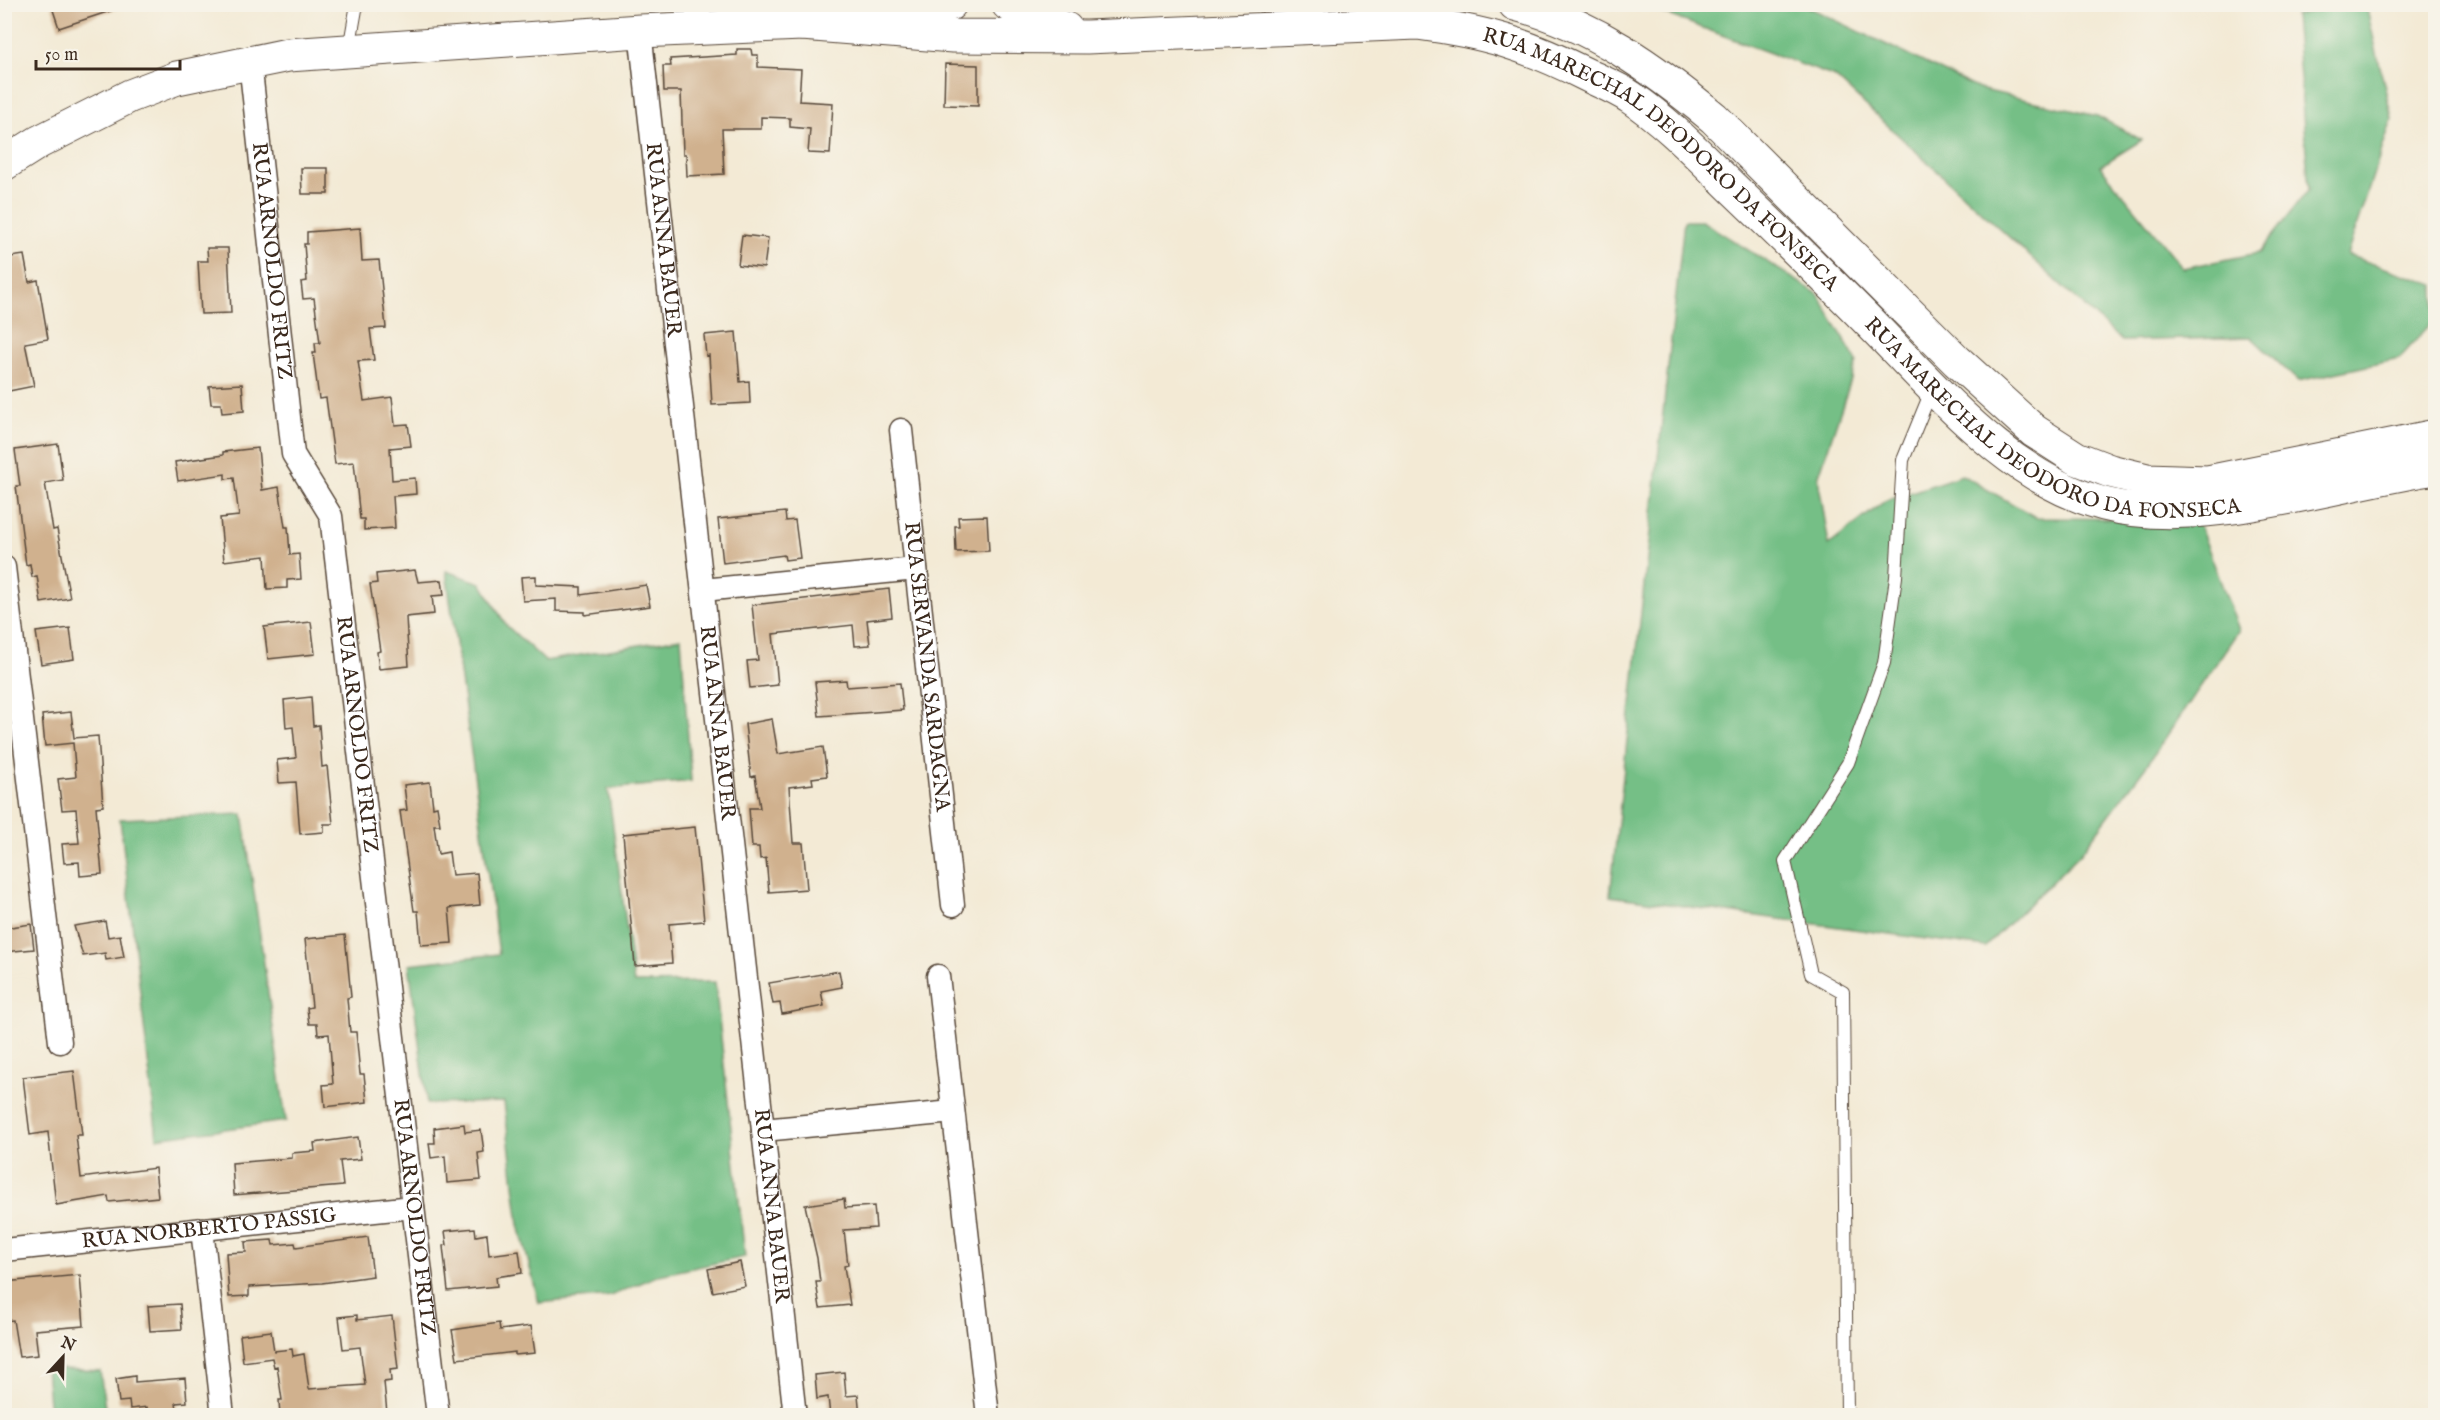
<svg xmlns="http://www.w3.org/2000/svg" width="2440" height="1420" viewBox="0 0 2440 1420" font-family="'IM FELL English',serif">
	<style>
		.forest { fill: #74bf86; stroke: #587452; stroke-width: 1.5 }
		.building { fill: #d0b18e }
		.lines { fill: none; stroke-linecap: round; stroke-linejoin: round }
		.service-casing { stroke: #574739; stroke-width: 14 }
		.minor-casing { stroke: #574739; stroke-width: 25 }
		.secondary-casing { stroke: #574739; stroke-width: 35 }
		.service { stroke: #fff; stroke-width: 12 }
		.minor { stroke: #fff; stroke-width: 22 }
		.secondary { stroke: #fff; stroke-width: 33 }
		.labels { text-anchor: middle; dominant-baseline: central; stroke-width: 5; stroke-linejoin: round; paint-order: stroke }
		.street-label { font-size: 21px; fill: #3b2a1e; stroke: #f7f3e8 }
	</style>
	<rect width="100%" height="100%" fill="#f7f3e8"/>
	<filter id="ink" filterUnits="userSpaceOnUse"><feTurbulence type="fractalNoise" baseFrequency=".0167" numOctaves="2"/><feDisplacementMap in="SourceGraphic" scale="12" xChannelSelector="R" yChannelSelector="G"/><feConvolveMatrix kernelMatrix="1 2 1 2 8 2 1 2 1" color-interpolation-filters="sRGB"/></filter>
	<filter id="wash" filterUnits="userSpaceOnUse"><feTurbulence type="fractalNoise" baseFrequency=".008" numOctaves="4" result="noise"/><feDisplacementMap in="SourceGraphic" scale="24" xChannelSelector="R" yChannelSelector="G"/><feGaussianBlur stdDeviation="1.35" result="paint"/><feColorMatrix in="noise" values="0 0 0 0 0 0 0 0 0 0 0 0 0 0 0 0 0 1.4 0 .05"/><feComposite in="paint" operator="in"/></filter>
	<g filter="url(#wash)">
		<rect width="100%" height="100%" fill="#f3ead5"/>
		<path class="forest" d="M 1641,5 L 1804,5 L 1979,89 L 2097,116 L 2142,140 L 2100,166 L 2183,268 L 2259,253 L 2309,189 L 2295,15 L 2348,5 L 2366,5 L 2392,119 L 2347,255 L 2435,285 L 2435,319 L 2399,359 L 2298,381 L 2251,337 L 2122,341 L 1835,77 Z
			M 1684,221 L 1702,221 L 1818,294 L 1857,362 L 1818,478 L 1829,545 L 1885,501 L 1962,475 L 2037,518 L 2197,519 L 2239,630 L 2149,762 L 2081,853 L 1985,947 L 1610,896 Z
			M 446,571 L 481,583 L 506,625 L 545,661 L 681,638 L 691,781 L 608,789 L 634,983 L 715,982 L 745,1257 L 659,1275 L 611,1296 L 539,1303 L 519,1225 L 504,1102 L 427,1104 L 409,964 L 499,954 Z
			M 243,814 L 286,1121 L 157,1138 L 120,819 Z
			M 46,1368 L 100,1371 L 106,1415 L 50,1415 Z"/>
		<g id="blocks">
			<path class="building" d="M 51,4 L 121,4 L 122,7 L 59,28 Z
				M 737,49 L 751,49 L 752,55 L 758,55 L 758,67 L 801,69 L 799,101 L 833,103 L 830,154 L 808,153 L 810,129 L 790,127 L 790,118 L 761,117 L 761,129 L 722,129 L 724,174 L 687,176 L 686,154 L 683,154 L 681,91 L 664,91 L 663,66 L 671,66 L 670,59 L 737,55 Z
				M 945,64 L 978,65 L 978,106 L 944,105 Z
				M 301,168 L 328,168 L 328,194 L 302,194 Z
				M 360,228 L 362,261 L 379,260 L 386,328 L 370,329 L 374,360 L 358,361 L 364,401 L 392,397 L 395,425 L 408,424 L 411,446 L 390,448 L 392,480 L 415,478 L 416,494 L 393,496 L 395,528 L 364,530 L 364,519 L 360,519 L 354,462 L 335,464 L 326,398 L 319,399 L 313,353 L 316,353 L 315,343 L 320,343 L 314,298 L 303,299 L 301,282 L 307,281 L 304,244 L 307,244 L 307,232 Z
				M 742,235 L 768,238 L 764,268 L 738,265 Z
				M 207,248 L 228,248 L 231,313 L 201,314 L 198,261 L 208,261 Z
				M 24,255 L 29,282 L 38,280 L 48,339 L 25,343 L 34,386 L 4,392 L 4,258 Z
				M 736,332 L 740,382 L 749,381 L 750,403 L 712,405 L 709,355 L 706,356 L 704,335 Z
				M 242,384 L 244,411 L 222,413 L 221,404 L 211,404 L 209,386 Z
				M 58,444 L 63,480 L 45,483 L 53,530 L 57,529 L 70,598 L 41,603 L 37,576 L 32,577 L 30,564 L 26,565 L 16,486 L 20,486 L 15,450 Z
				M 258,448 L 262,490 L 279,487 L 285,527 L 288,527 L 290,555 L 299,554 L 301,579 L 287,580 L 287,588 L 267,589 L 265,556 L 224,561 L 220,518 L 239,516 L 234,478 L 225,479 L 225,474 L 178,481 L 175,462 L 223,455 L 223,452 Z
				M 785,512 L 786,521 L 795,520 L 800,558 L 785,560 L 784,555 L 723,563 L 718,519 Z
				M 987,516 L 989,551 L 956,552 L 955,526 L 959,526 L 958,517 Z
				M 415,570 L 418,582 L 442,580 L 444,595 L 432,596 L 434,614 L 406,617 L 409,666 L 379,669 L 377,652 L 380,651 L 370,584 L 377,583 L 376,574 Z
				M 536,576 L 536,585 L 581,587 L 581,595 L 646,585 L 650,606 L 585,615 L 585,612 L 556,611 L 556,599 L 523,601 L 521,577 Z
				M 889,589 L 892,617 L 867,620 L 870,645 L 855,646 L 853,625 L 773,634 L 778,685 L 750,688 L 747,661 L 758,660 L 752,605 Z
				M 311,622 L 315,654 L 268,659 L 264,627 Z
				M 70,628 L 74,659 L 41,664 L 36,632 Z
				M 846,680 L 847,687 L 900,683 L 903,710 L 819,716 L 815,682 Z
				M 311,697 L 313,726 L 319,725 L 322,767 L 327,766 L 333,824 L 324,824 L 324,832 L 300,834 L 296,782 L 279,783 L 277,760 L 296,758 L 293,727 L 286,728 L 284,700 Z
				M 71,712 L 74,738 L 98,736 L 103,806 L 96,807 L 102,874 L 80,876 L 79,862 L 64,863 L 62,844 L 79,843 L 76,809 L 62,810 L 58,779 L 76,777 L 73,743 L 45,746 L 42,715 Z
				M 772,719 L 778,754 L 823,747 L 827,776 L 812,778 L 813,784 L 789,787 L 793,843 L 803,843 L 807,889 L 769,892 L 766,858 L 760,859 L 759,847 L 752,847 L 749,808 L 760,808 L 755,776 L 751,777 L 745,724 Z
				M 430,782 L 433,807 L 437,806 L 440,825 L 434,825 L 438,854 L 449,852 L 452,875 L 477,873 L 480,905 L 449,908 L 452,943 L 421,945 L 418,911 L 414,911 L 400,811 L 407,810 L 404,785 Z
				M 695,827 L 704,921 L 669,924 L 672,963 L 635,966 L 623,834 Z
				M 105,921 L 108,937 L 120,935 L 124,957 L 106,960 L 105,953 L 83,956 L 74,926 Z
				M 31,924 L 34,949 L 4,952 L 4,928 Z
				M 345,935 L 351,997 L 347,998 L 350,1032 L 356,1032 L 360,1074 L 364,1074 L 367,1102 L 325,1107 L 323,1085 L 333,1084 L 329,1034 L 318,1035 L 317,1024 L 309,1024 L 307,1008 L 312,1007 L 305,939 Z
				M 839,971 L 842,987 L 821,991 L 824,1006 L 782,1014 L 780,1003 L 773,1004 L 769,983 Z
				M 74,1071 L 82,1135 L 76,1135 L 81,1178 L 155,1168 L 158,1197 L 109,1202 L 108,1196 L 56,1205 L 48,1132 L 30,1135 L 23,1077 Z
				M 464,1124 L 465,1132 L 481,1130 L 484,1152 L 478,1153 L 481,1180 L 447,1183 L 445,1156 L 431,1158 L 429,1143 L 435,1143 L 434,1128 Z
				M 358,1137 L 361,1159 L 340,1161 L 343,1186 L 234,1195 L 232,1163 L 292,1158 L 292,1153 L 315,1151 L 314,1143 Z
				M 844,1199 L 845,1208 L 874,1206 L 876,1228 L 844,1230 L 848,1265 L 844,1266 L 850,1305 L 820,1308 L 816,1282 L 820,1282 L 817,1258 L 805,1205 Z
				M 475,1228 L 476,1236 L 487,1234 L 489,1255 L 519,1251 L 522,1273 L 496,1277 L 497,1286 L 448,1291 L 443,1246 L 447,1245 L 445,1231 Z
				M 368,1237 L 373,1276 L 322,1283 L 249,1287 L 249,1296 L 229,1297 L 226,1253 L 246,1252 L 245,1242 L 272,1240 L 273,1245 L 295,1243 L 296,1247 Z
				M 740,1262 L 745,1286 L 713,1292 L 708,1269 Z
				M 80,1275 L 84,1326 L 35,1330 L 38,1355 L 19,1357 L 13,1320 L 4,1321 L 4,1282 Z
				M 180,1304 L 182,1329 L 150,1331 L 148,1306 Z
				M 357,1315 L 357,1320 L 392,1316 L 398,1369 L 390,1370 L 391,1381 L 384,1382 L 387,1413 L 280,1416 L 279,1400 L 282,1400 L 277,1366 L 274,1367 L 272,1358 L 243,1362 L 240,1335 L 271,1331 L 274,1351 L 292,1349 L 293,1356 L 304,1354 L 309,1389 L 365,1385 L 360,1347 L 343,1349 L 339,1317 Z
				M 499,1323 L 500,1330 L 531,1326 L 535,1353 L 515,1355 L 515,1352 L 457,1359 L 452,1330 Z
				M 844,1372 L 846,1396 L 858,1395 L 860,1416 L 830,1416 L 828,1397 L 817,1399 L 815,1375 Z
				M 135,1376 L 135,1382 L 185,1378 L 187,1402 L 176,1403 L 178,1416 L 148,1416 L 147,1407 L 130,1409 L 129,1401 L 119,1402 L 116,1379 Z"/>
		</g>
	</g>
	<g filter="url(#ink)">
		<use href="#blocks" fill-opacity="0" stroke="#574739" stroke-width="1.5"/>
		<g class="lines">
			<g class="service-casing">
				<path id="service" d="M 349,49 L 357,4
					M 1847,1416 L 1843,992 L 1811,974 L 1785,861 L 1848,763 L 1884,663 L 1896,577 L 1903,460 L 1932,389"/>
			</g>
			<g class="minor-casing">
				<g id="minor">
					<path id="s1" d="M 640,31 L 795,1416"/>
					<path id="s2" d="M 250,62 L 293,454 L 331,516 L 438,1416"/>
					<path id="s3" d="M 901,430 L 953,905"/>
					<path d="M 4,567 L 60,1042"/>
					<path d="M 703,590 L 916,569"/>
					<path d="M 938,976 L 988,1416"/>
					<path d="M 763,1130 L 953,1112"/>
					<path d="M 202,1229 L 223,1416"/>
					<path id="s4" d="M 4,1250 L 413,1207"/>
				</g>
			</g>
			<g class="secondary-casing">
				<g id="secondary">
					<path d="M 1008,4 L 1036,19 L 1066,29"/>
					<path d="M 1515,4 C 1591,23 1655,69 1714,118 L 1957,361 L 2034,431 L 2076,458 L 2110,471 L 2147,480 L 2208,482 L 2436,436"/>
					<path id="s5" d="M 802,24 L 953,36 L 1087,37 L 1417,23 C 1486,32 1525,44 1587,75 C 1601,82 1617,88 1630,97 C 1671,124 1706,163 1742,197 C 1795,248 1848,299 1899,353 C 1957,413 2021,482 2104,504 C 2201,530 2336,483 2436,468"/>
					<path d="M 4,164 L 39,142 L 130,96 L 177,78 L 288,55 L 640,31 L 802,24 L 950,4"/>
				</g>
			</g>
			<use href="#service" class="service"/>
			<use href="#minor" class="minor"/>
			<use href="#secondary" class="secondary"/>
		</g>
	</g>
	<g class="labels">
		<g class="street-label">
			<text stroke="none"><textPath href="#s5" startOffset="903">RUA MARECHAL DEODORO DA FONSECA</textPath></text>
			<text stroke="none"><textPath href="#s1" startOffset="210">RUA ANNA BAUER</textPath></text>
			<text stroke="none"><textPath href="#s2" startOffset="200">RUA ARNOLDO FRITZ</textPath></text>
			<text stroke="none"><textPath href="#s5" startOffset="1390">RUA MARECHAL DEODORO DA FONSECA</textPath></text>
			<text stroke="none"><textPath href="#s3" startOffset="238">RUA SERVANDA SARDAGNA</textPath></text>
			<text stroke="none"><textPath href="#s1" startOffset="696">RUA ANNA BAUER</textPath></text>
			<text stroke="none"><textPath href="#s2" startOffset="687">RUA ARNOLDO FRITZ</textPath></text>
			<text stroke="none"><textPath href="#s1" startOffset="1182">RUA ANNA BAUER</textPath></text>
			<text stroke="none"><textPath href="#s2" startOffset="1173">RUA ARNOLDO FRITZ</textPath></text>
			<text stroke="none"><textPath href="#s4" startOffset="206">RUA NORBERTO PASSIG</textPath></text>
		</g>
	</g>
	<rect width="2440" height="1420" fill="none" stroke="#f7f3e8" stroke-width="24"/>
	<g transform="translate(63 1357) rotate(22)" stroke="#f7f3e8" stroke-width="4.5" paint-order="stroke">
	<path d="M0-4.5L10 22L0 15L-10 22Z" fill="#3b2a1e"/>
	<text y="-9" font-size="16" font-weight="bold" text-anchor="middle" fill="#3b2a1e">N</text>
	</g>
	<path d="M36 60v9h144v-9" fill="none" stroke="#3b2a1e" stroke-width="3"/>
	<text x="45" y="60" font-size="18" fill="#3b2a1e" stroke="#f7f3e8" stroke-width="4.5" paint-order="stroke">50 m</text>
</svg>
